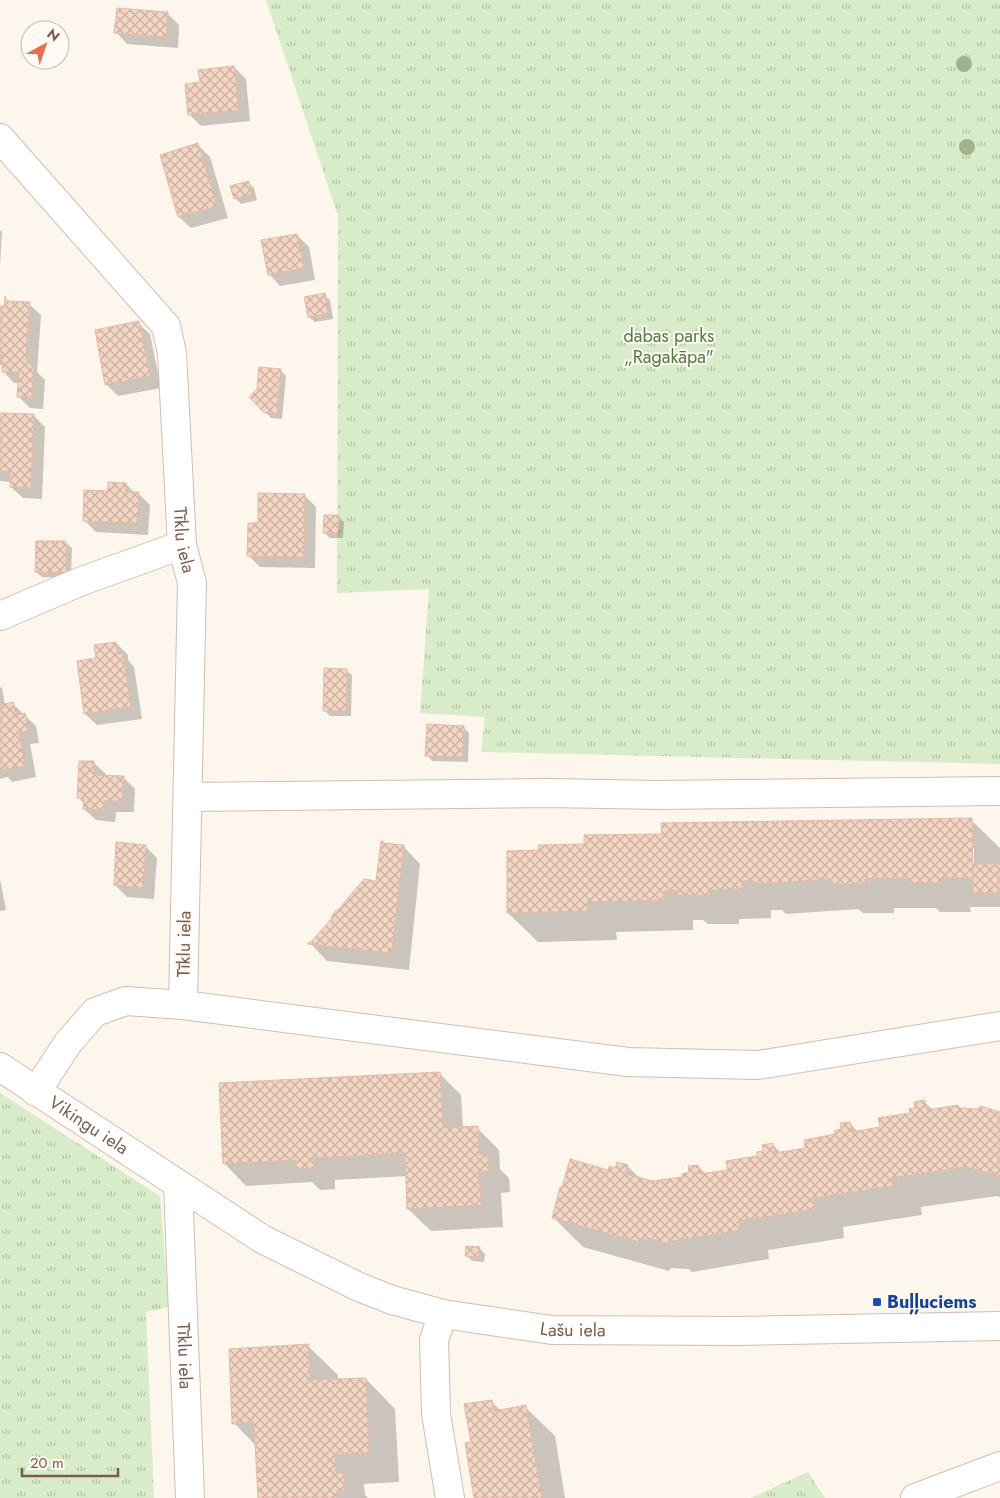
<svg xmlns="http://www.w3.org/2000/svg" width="1000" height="1498" viewBox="0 0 1000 1498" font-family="Jost,sans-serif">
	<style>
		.park { fill: url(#park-tufts) }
		.shadow { fill: #0003; fill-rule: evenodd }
		.building { fill: url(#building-cross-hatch); stroke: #e6bba3 }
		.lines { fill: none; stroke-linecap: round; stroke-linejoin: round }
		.minor-casing { stroke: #d1beb0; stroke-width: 30 }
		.tertiary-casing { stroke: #d1beb0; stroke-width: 30 }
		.minor { stroke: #fff; stroke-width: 28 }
		.tertiary { stroke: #fff; stroke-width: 28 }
		.tree { fill: #a0b28e }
		.transit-dot { fill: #1a4fb4; stroke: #fffaf3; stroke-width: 2 }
		.labels { text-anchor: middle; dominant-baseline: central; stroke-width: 4; stroke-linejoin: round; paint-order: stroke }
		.park-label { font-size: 18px; fill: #537a41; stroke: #fffaf3 }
		.street-label { font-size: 18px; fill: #7a5c4d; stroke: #fffaf3 }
		.transit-label { font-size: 18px; font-weight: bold; fill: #164399; stroke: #fffaf3; text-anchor: start }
	</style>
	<defs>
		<pattern id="park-tufts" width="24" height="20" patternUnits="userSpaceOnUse" patternTransform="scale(1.25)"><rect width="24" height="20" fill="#d8ecc9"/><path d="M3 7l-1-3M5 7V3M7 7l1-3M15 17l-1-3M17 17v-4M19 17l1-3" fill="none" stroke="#b4c2a5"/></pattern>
		<pattern id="building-cross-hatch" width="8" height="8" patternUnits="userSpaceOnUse" patternTransform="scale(1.25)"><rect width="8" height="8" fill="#f3d5c3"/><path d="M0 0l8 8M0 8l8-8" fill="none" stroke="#cab0a1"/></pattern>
	</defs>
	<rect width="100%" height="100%" fill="#fdf6ec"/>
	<path class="park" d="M 266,0 L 1000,0 L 1000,764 L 481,752 L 485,717 L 420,713 L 429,589 L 337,593 L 338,216 Z
		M 0,1093 L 160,1196 L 169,1307 L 146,1312 L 154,1498 L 0,1498 Z
		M 808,1472 L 825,1498 L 751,1498 Z"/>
	<path class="shadow" d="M 167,13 L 179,25 L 178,48 L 127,44 L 116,32 Z
		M 234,67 L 246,79 L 250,121 L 201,126 L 189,114 L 201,83 Z
		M 198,145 L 210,157 L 228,218 L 191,228 L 179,217 Z
		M 248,183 L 254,188 L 257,200 L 241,204 L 235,198 Z
		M 0,230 L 2,232 L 0,267 Z
		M 297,235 L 309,247 L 315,280 L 280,286 L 269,274 Z
		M 324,295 L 330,300 L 333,319 L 315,322 L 309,317 Z
		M 6,299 L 9,302 L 29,304 L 41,315 L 37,372 L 45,380 L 43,409 L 30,408 L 19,397 L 19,383 L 14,383 L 3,371 L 3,365 L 0,365 L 0,307 L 5,308 Z
		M 138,323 L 150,334 L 161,388 L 118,396 L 106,384 Z
		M 280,370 L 286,376 L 282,419 L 271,418 L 251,397 Z
		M 0,414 L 33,415 L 45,427 L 42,499 L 23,498 L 11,487 L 11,482 L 0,481 Z
		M 126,484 L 135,493 L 138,493 L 150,505 L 148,535 L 96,532 L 84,520 L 109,492 Z
		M 304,495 L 316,507 L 315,568 L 260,567 L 249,556 Z
		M 338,516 L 344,522 L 343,538 L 330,538 L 324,532 Z
		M 66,543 L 72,548 L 71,578 L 42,577 L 36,572 Z
		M 116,643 L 128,655 L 128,660 L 134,667 L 142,719 L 97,725 L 85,714 Z
		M 346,670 L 352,675 L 351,716 L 330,716 L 324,710 Z
		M 0,687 L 2,688 L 5,705 L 13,704 L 36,726 L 39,743 L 30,744 L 36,777 L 12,782 L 8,777 L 0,779 Z
		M 463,727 L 469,733 L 468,762 L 432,761 L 427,755 Z
		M 94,763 L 106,774 L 105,776 L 123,777 L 135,789 L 134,812 L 116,812 L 115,822 L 96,820 L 84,809 L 84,804 L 78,797 Z
		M 971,820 L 1000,848 L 1000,907 L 970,907 L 971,912 L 940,912 L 936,908 L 894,908 L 894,913 L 863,913 L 858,909 L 786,914 L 782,910 L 771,910 L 771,918 L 739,919 L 739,924 L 708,924 L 703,920 L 693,920 L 693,930 L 616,932 L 617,940 L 538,942 L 508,913 L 540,851 L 663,835 ZM 971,848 L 974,848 L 974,879 L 972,879 Z
		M 383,842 L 385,844 L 403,846 L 420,864 L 409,970 L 327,961 L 311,944 L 333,918 L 377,882 Z
		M 145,846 L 157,858 L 154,899 L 127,897 L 115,885 Z
		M 0,879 L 6,910 L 0,911 Z
		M 439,1073 L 461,1095 L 463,1128 L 477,1128 L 499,1150 L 500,1169 L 509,1178 L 510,1192 L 501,1193 L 503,1227 L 431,1231 L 408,1209 L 407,1176 L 335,1180 L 335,1189 L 320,1190 L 312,1182 L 246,1186 L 224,1163 Z
		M 924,1102 L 933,1110 L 957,1106 L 961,1109 L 1000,1113 L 1000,1197 L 997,1196 L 921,1207 L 922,1215 L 843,1227 L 844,1238 L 768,1250 L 769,1259 L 692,1272 L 689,1269 L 671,1268 L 669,1271 L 583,1247 L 553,1217 L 609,1171 L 627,1166 L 641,1179 L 653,1182 L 684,1178 L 698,1166 L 706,1174 L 729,1171 L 759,1157 L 772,1144 L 781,1153 L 806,1150 L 836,1135 L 850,1123 L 858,1132 L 881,1128 L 911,1114 Z
		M 479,1248 L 485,1254 L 484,1262 L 472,1261 L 466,1255 Z
		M 308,1346 L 338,1375 L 338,1380 L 366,1379 L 395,1409 L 399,1482 L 364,1484 L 365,1495 L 368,1498 L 259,1498 L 256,1446 L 234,1423 Z
		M 491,1401 L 501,1411 L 525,1407 L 555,1436 L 565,1498 L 476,1498 L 472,1443 Z"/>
	<path class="building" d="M 117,8 L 168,12 L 166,37 L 114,33 Z
		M 234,66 L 239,110 L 188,115 L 185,84 L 200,82 L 198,70 Z
		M 198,143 L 217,206 L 178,217 L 160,155 Z
		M 249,181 L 252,194 L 234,199 L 230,186 Z
		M 297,234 L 304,268 L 268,275 L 261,240 Z
		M 325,293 L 328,314 L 308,317 L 304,297 Z
		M 5,296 L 7,301 L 30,302 L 26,360 L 34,367 L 32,397 L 17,397 L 19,372 L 2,372 L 2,355 L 0,355 L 0,306 L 4,306 Z
		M 139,321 L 150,376 L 105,385 L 95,330 Z
		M 259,367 L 281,369 L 277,414 L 264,413 L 249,397 L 257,389 Z
		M 0,413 L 34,414 L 31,488 L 10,487 L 10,471 L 0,471 Z
		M 108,482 L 126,483 L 126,492 L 139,492 L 137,523 L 83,521 L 84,490 L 108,491 Z
		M 258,493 L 305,494 L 304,557 L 247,556 L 248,523 L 258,523 Z
		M 324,515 L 339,515 L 338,533 L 323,533 Z
		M 36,541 L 66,541 L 66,573 L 35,572 Z
		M 116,642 L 118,654 L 123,654 L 131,707 L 84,714 L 77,661 L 96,658 L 94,645 Z
		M 324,668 L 347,669 L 346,711 L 323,711 Z
		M 13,702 L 16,715 L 25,713 L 28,731 L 19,733 L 25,766 L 0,770 L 0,705 Z
		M 427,724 L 464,726 L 463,757 L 425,756 Z
		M 79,761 L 94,761 L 94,775 L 124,776 L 123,801 L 104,801 L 104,810 L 83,809 L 84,798 L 77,798 Z
		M 972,818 L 973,878 L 941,878 L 942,883 L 909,883 L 909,879 L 865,879 L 865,884 L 832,884 L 832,879 L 755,884 L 755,881 L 742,881 L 742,889 L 710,890 L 710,895 L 677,895 L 677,890 L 664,891 L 664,900 L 587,902 L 587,911 L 507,913 L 507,851 L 539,850 L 538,845 L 584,844 L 584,835 L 662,834 L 661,823 Z
		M 381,841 L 383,841 L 383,843 L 404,845 L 392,953 L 308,944 L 308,942 L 310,943 L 332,918 L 331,917 L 336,910 L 337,911 L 364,879 L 376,881 Z
		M 116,842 L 146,845 L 143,888 L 114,885 Z
		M 973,864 L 1000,864 L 1000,893 L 973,893 Z
		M 440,1072 L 443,1128 L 478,1126 L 479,1155 L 488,1154 L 489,1171 L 479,1171 L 481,1205 L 407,1209 L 405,1153 L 313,1158 L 314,1168 L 296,1169 L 296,1160 L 223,1164 L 219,1083 Z
		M 925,1100 L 927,1110 L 958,1105 L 959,1108 L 978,1109 L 980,1106 L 1000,1112 L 1000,1176 L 966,1167 L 892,1178 L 893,1186 L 814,1198 L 815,1209 L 739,1221 L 740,1230 L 662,1243 L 659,1240 L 641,1239 L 639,1242 L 552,1218 L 560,1187 L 562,1187 L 570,1159 L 608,1170 L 609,1166 L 615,1168 L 617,1162 L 628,1165 L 625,1174 L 653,1181 L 682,1177 L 682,1174 L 689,1172 L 688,1166 L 698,1165 L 700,1174 L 728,1170 L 726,1161 L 757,1156 L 757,1152 L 763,1151 L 762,1145 L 773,1143 L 775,1153 L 805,1148 L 804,1140 L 835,1134 L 834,1131 L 841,1129 L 840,1123 L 850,1122 L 852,1132 L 880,1127 L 878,1118 L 910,1113 L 909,1109 L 915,1108 L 914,1102 Z
		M 466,1246 L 480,1247 L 479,1257 L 465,1256 Z
		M 309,1344 L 310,1380 L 366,1378 L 369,1453 L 335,1455 L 336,1473 L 344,1473 L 345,1490 L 337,1490 L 337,1498 L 258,1498 L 254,1423 L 232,1424 L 229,1349 Z
		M 492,1400 L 494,1411 L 526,1405 L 542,1498 L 474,1498 L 465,1443 L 471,1442 L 464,1404 Z"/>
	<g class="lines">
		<g class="minor-casing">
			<g id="minor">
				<path id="s1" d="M 0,138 L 166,326 L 172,353 L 182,545 L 192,583 L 183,1005"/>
				<path d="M 0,616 L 82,581 L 182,545"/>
				<path d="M 188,797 L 549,793 L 660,795 L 1000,791"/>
				<path d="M 36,1092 L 68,1043 L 95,1012 L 126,1001 L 183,1005 L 628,1062 L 758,1065 L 1000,1026"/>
				<path id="s2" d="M 178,1184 L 190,1498"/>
				<path d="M 443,1314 L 434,1340 L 436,1414 L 450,1498"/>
				<path d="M 915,1498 L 1000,1466"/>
			</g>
		</g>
		<g class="tertiary-casing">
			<g id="tertiary">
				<path id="s3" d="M 0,1067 L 262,1239 L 359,1287 L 392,1300 L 443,1314 L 552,1330 L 739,1331 L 1000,1326"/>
			</g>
		</g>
		<use href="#minor" class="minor"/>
		<use href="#tertiary" class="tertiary"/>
	</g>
	<g class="tree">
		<circle cx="964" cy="64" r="8"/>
		<circle cx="967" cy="147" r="8"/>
	</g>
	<rect class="transit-dot" x="872" y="1297" width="10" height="10" rx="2.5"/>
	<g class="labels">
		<g class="park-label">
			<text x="669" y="336">dabas parks<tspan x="669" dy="21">„Ragakāpa"</tspan></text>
		</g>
		<g class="street-label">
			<text stroke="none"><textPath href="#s1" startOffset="466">Tīklu iela</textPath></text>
			<text transform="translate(184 944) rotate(-89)">Tīklu iela</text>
			<text stroke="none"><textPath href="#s3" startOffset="106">Vikingu iela</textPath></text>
			<text stroke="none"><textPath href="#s3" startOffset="641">Lašu iela</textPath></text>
			<text stroke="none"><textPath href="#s2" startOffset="172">Tīklu iela</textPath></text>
		</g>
		<g class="transit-label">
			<text x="887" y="1302">Buļļuciems</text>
		</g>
	</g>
	<g transform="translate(45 45) rotate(40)"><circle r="24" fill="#fffaf3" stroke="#cabbb1"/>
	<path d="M0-4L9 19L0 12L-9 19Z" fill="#e76f51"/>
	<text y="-8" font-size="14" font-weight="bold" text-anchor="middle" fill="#7a5c4d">N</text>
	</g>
	<path d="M22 1468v8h96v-8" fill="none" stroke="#7a5c4d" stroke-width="2.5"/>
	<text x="30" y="1468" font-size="15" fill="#7a5c4d" stroke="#fffaf3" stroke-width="4" paint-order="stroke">20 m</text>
</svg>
